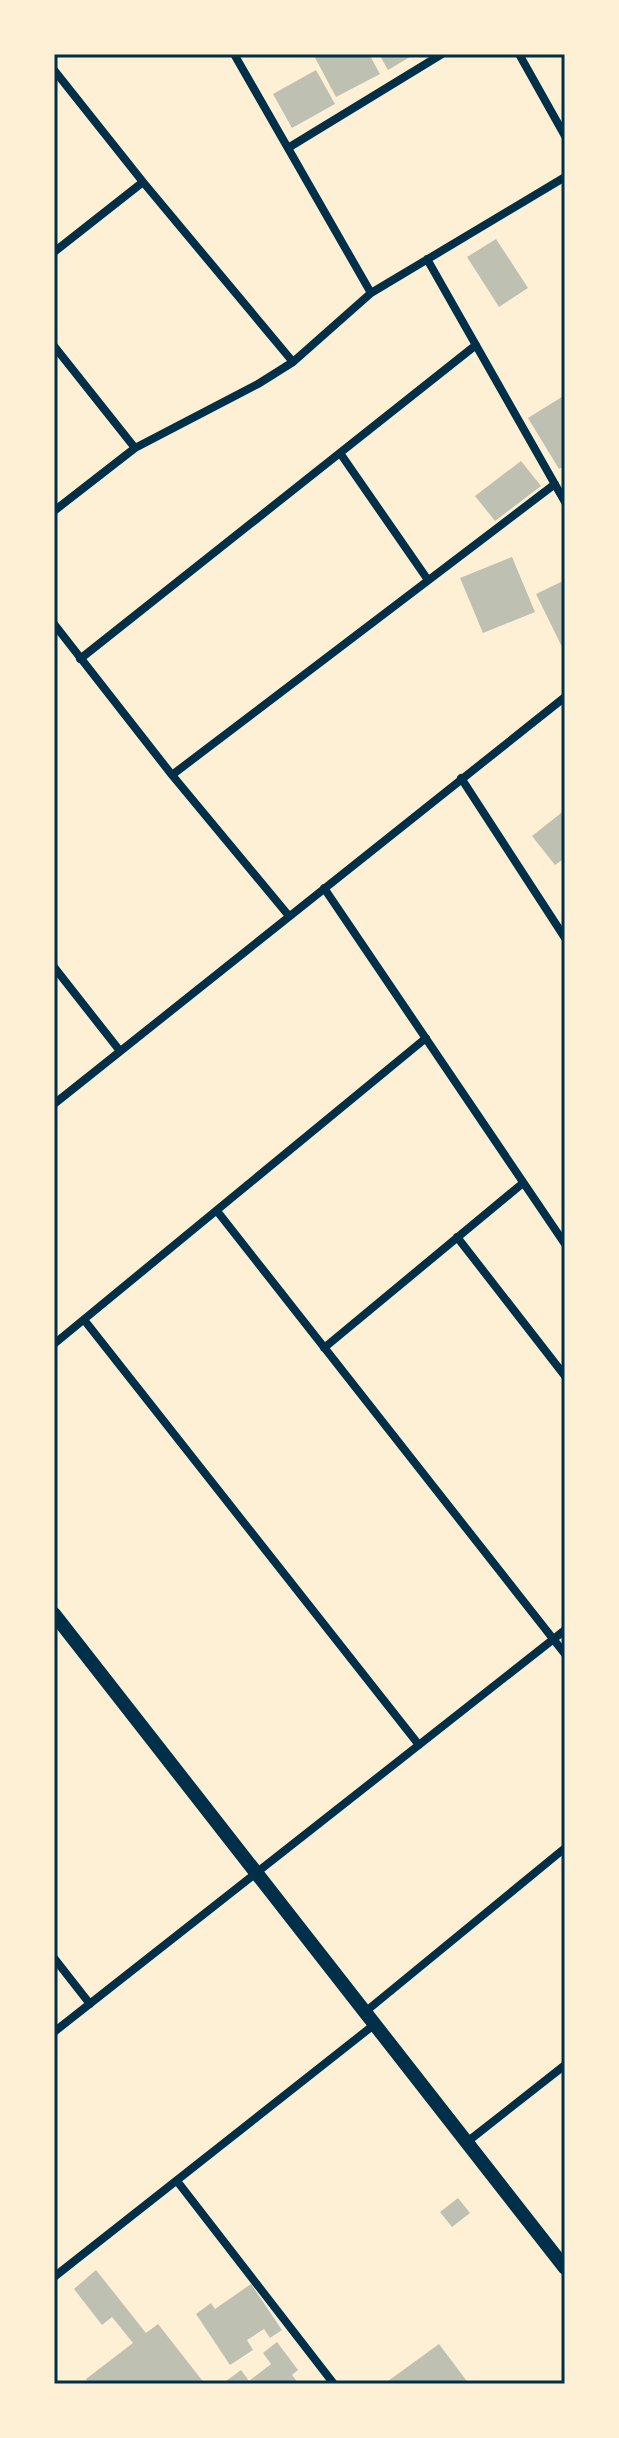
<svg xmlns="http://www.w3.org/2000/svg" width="619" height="2438" viewBox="0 0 619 2438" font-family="Karla,sans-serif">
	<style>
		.building { fill: #bec0b2 }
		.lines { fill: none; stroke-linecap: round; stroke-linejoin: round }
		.minor { stroke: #003049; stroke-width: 8 }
		.secondary { stroke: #003049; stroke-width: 14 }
		.neatline { fill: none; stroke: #003049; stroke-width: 3 }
	</style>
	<rect width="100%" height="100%" fill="#fdf0d5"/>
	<path class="building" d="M 313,54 L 369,54 L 380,74 L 336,97 Z
		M 379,54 L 415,54 L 388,70 Z
		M 316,70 L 335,104 L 292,128 L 273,94 Z
		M 496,239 L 528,288 L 499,307 L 467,257 Z
		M 565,395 L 565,466 L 559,469 L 528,418 Z
		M 521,461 L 541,486 L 495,521 L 475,496 Z
		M 512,557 L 535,612 L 483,633 L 460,578 Z
		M 565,580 L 565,653 L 536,594 Z
		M 565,810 L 565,858 L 555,865 L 532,836 Z
		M 458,2198 L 470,2213 L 452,2227 L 440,2212 Z
		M 96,2270 L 146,2333 L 158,2324 L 205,2384 L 89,2384 L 86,2379 L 133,2343 L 112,2317 L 102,2325 L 74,2289 Z
		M 251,2284 L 282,2330 L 270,2338 L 264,2329 L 247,2340 L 253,2350 L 230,2365 L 196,2314 L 211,2303 L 215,2309 Z
		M 277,2342 L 298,2370 L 292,2375 L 299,2384 L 222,2384 L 241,2370 L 249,2381 L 271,2364 L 263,2353 Z
		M 439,2344 L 469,2384 L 384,2384 Z"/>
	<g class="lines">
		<path class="minor" d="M 234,54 L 371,293
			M 519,54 L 565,136
			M 54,70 L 143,182 L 293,362
			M 288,148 L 442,54
			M 54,252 L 143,182
			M 427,259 L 565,502
			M 54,346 L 135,448
			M 340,453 L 428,580
			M 54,511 L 135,448 L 258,384 L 293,362 L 371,293 L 565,177
			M 54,624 L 172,775 L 289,916
			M 80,659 L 476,345
			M 172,775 L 555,484
			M 461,778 L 565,938
			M 324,888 L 565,1244
			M 54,967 L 120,1051
			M 54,1104 L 565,697
			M 217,1211 L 565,1654
			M 457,1237 L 565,1376
			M 85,1321 L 419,1745
			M 54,1344 L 426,1038
			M 324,1348 L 523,1183
			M 54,1958 L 90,2004
			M 365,2012 L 565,1848
			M 54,2032 L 565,1630
			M 467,2142 L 565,2065
			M 177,2181 L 334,2384
			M 54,2277 L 375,2024"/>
		<path class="secondary" d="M 54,1614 L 565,2268"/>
	</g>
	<rect width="619" height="2438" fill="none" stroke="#fdf0d5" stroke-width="112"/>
	<rect x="56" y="56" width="507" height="2326" class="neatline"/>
</svg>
